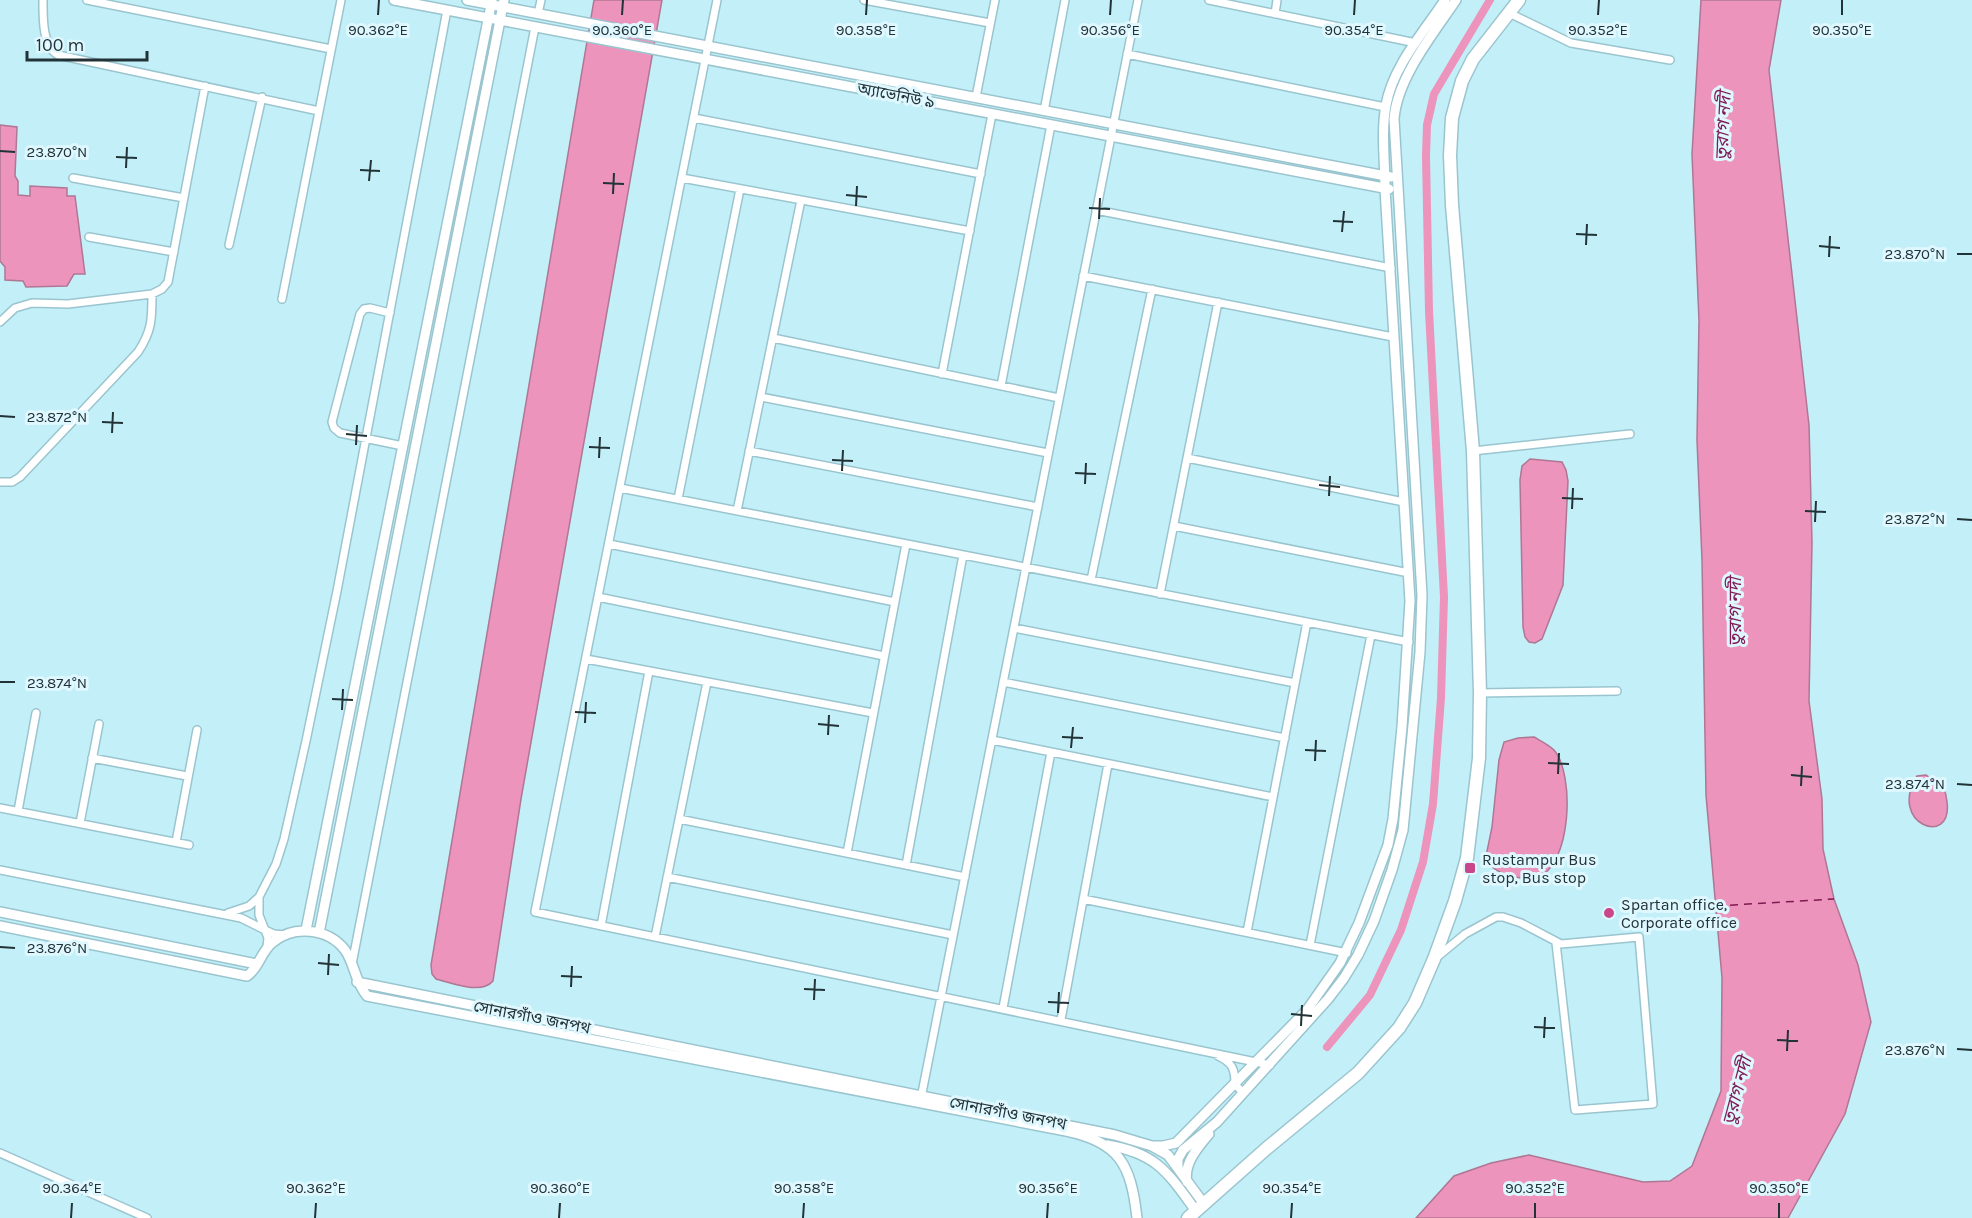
<svg xmlns="http://www.w3.org/2000/svg" width="1972" height="1218" viewBox="0 0 1972 1218" font-family="Karla,'Noto Sans Bengali',sans-serif">
	<style>
		.water { fill: #ec94bb; stroke: #af7793; stroke-width: 1.5 }
		.lines { fill: none; stroke-linecap: round; stroke-linejoin: round }
		.canal { stroke: #ec94bb; stroke-width: 8 }
		.ferry { stroke: #7f1a52; stroke-width: 1.5; stroke-dasharray: 8 6; stroke-linecap: butt }
		.street-casing { stroke: #9ac5cf; stroke-width: 10 }
		.secondary-casing { stroke: #9ac5cf; stroke-width: 12 }
		.highway-casing { stroke: #9ac5cf; stroke-width: 15 }
		.street { stroke: #fff; stroke-width: 7 }
		.secondary { stroke: #fff; stroke-width: 9 }
		.highway { stroke: #fff; stroke-width: 12 }
		.ticks { fill: none; stroke: #223337; stroke-width: 2 }
		.poi-dot { fill: #ca468a; stroke: #dff8ff; stroke-width: 2 }
		.labels { text-anchor: middle; dominant-baseline: central; stroke-width: 6; stroke-linejoin: round; paint-order: stroke }
		.street-label { font-size: 16px; fill: #223337; stroke: #dff8ff }
		.poi-label { font-size: 16px; fill: #223337; stroke: #dff8ff; text-anchor: start }
		.water-label { font-size: 18px; font-style: italic; fill: #7f1a52; stroke: #dff8ff }
		.ticks-label { font-size: 15px; text-anchor: middle; fill: #223337; stroke: #dff8ff; stroke-width: 6; stroke-linejoin: round; paint-order: stroke }
	</style>
	<rect width="100%" height="100%" fill="#c3eff9"/>
	<path class="water" d="M 594,0 L 662,0 L 521,799 L 493,981 C 481,995 452,983 436,979 L 432,974 L 431,965 Z
		M 1701,0 L 1781,0 L 1769,70 L 1809,425 L 1812,542 L 1809,701 L 1822,799 L 1823,849 L 1834,899 L 1858,965 L 1871,1022 L 1845,1114 L 1788,1218 L 1416,1218 L 1454,1176 L 1491,1163 L 1529,1155 L 1643,1182 L 1670,1181 L 1692,1166 L 1721,1091 L 1722,978 L 1706,795 L 1702,560 L 1697,440 L 1699,321 L 1692,154 Z
		M 0,125 L 17,127 L 15,176 L 18,181 L 18,195 L 30,196 L 30,186 L 67,188 L 67,196 L 75,196 L 85,274 L 74,274 L 67,286 L 26,287 L 23,281 L 5,280 L 5,267 L 0,261 Z
		M 1530,459 L 1562,462 L 1566,470 L 1568,481 L 1563,585 L 1542,639 L 1535,643 L 1529,642 L 1525,637 L 1523,627 L 1520,480 L 1522,466 Z
		M 1534,737 C 1541,741 1549,745 1554,750 C 1575,774 1572,867 1536,878 C 1533,879 1526,878 1522,878 C 1507,877 1495,871 1485,861 L 1492,827 L 1499,760 L 1504,742 L 1518,738 Z
		M 1926,775 C 1930,779 1937,780 1941,785 C 1946,789 1946,796 1947,802 C 1953,848 1887,824 1917,776 Z"/>
	<g class="lines">
		<path class="canal" d="M 1327,1047 L 1370,995 L 1401,930 L 1423,862 L 1433,804 L 1441,698 L 1444,597 L 1429,311 L 1426,156 L 1427,125 L 1434,94 L 1490,0"/>
		<path class="ferry" d="M 1716,906 L 1834,899"/>
		<g class="street-casing">
			<path id="street" d="M 43,0 C 43,16 42,47 58,55 L 319,111
				M 87,0 L 331,49
				M 717,0 L 535,912 L 1270,1065
				M 864,0 L 990,23
				M 1209,0 L 1416,43
				M 1509,13 L 1571,43 L 1670,60
				M 538,14 L 541,0
				M 1275,14 L 1277,0
				M 1127,54 L 1385,107
				M 976,97 L 995,0
				M 1044,111 L 1065,0
				M 694,118 L 981,174
				M 73,178 L 184,198
				M 682,178 L 970,231
				M 1096,210 L 1391,268
				M 89,237 L 174,252
				M 229,245 L 262,97
				M 1083,276 L 1393,337
				M 282,299 L 341,0
				M 390,313 L 370,308 L 364,309 L 360,314 L 332,422 L 334,428 L 340,433 L 403,446
				M 0,322 L 15,308 L 32,303 L 68,304 L 152,294 L 162,289 L 168,282 L 205,86
				M 773,338 L 1059,398
				M 942,374 L 992,114
				M 1001,386 L 1051,125
				M 761,397 L 1048,453
				M 749,451 L 1038,507
				M 1473,451 L 1630,434
				M 1187,458 L 1404,502
				M 0,482 L 12,482 L 20,477 L 138,352 C 152,331 152,319 152,294
				M 620,488 L 1409,642
				M 678,499 L 740,189
				M 737,511 L 801,200
				M 1174,526 L 1409,573
				M 609,544 L 895,602
				M 1091,580 L 1152,289
				M 1160,594 L 1218,302
				M 598,597 L 884,656
				M 1014,628 L 1295,683
				M 586,659 L 873,713
				M 1003,682 L 1285,738
				M 1480,693 L 1617,691
				M 992,740 L 1273,797
				M 92,758 L 187,776
				M 0,808 L 189,845
				M 18,811 L 36,713
				M 679,819 L 965,877
				M 80,823 L 99,724
				M 176,842 L 197,730
				M 847,853 L 906,544
				M 906,865 L 963,555
				M 0,870 L 241,918 L 265,930 L 268,938 L 267,947
				M 667,877 L 953,935
				M 1083,899 L 1347,953
				M 228,913 L 249,906 L 259,897
				M 601,926 L 649,671
				M 1247,932 L 1307,622
				M 285,935 L 274,934 L 265,930 L 259,915 L 259,897 L 276,864 L 284,839 L 306,741 L 337,591 L 447,10
				M 655,937 L 707,682
				M 1310,945 L 1371,635
				M 1436,958 L 1465,934 L 1496,917 L 1503,917 L 1521,923 L 1561,944 L 1639,937 L 1653,1104 L 1575,1110 L 1556,943
				M 352,964 L 535,27
				M 1003,1008 L 1051,752
				M 1061,1020 L 1108,764
				M 1218,1056 C 1232,1062 1235,1069 1235,1084 L 1243,1093
				M 921,1098 L 1138,0
				M 0,1153 L 147,1218"/>
		</g>
		<g class="secondary-casing">
			<path id="secondary" d="M 394,0 L 1389,189
				M 467,0 L 1391,177
				M 0,912 L 257,964
				M 0,926 L 247,976 C 259,968 261,951 273,942 C 294,925 328,928 345,950 C 355,964 354,980 367,996 L 1066,1131 C 1120,1142 1131,1165 1137,1218
				M 306,930 L 492,0
				M 319,933 L 504,0
				M 357,982 L 1115,1135 L 1152,1146 L 1168,1155 L 1204,1204
				M 1107,1145 C 1157,1153 1168,1173 1196,1211
				M 1152,1146 L 1163,1146 L 1176,1143 L 1307,1010 L 1340,963 L 1359,923 L 1388,845 L 1393,819 L 1402,727 L 1410,601 L 1385,189 C 1385,161 1381,132 1386,105 C 1393,66 1424,32 1445,0
				M 1178,1167 L 1178,1159 L 1183,1150 L 1217,1122 L 1328,999 L 1344,978 L 1358,955 L 1374,921 L 1392,870 L 1403,830 L 1420,652 L 1422,595 L 1394,119 C 1397,78 1433,34 1456,0
				M 1187,1182 C 1183,1164 1198,1147 1209,1134"/>
		</g>
		<g class="highway-casing">
			<path id="highway" d="M 1188,1218 L 1267,1148 L 1358,1073 L 1399,1028 L 1415,1003 L 1434,959 L 1455,901 L 1467,858 L 1479,758 L 1480,693 L 1473,451 L 1452,205 L 1450,155 L 1452,118 L 1462,81 L 1473,59 L 1519,0"/>
		</g>
		<use href="#street" class="street"/>
		<use href="#secondary" class="secondary"/>
		<use href="#highway" class="highway"/>
	</g>
	<path class="ticks" d="M 378,15 L 379,0M 622,15 L 623,0M 866,15 L 867,0M 1110,15 L 1111,0M 1354,15 L 1355,0M 1598,15 L 1599,0M 1842,15 L 1842,0M 0,151 L 15,152M 116,157 L 137,158M 126,168 L 127,147M 360,170 L 380,171M 369,181 L 371,160M 603,183 L 624,184M 613,194 L 614,173M 846,195 L 867,197M 856,206 L 857,186M 1089,208 L 1110,209M 1099,219 L 1100,198M 1333,221 L 1353,222M 1342,232 L 1344,211M 1576,234 L 1597,235M 1586,245 L 1587,224M 1819,246 L 1840,248M 1957,254 L 1972,254M 1829,257 L 1830,236M 0,416 L 15,417M 102,422 L 123,423M 112,433 L 113,412M 346,434 L 367,436M 356,445 L 357,425M 589,447 L 610,448M 599,458 L 600,437M 832,460 L 853,461M 842,471 L 843,450M 1075,473 L 1096,474M 1085,484 L 1086,463M 1319,485 L 1340,487M 1329,496 L 1330,476M 1562,498 L 1583,499M 1572,509 L 1573,488M 1805,511 L 1826,512M 1957,519 L 1972,520M 1815,522 L 1816,501M 0,682 L 15,682M 332,699 L 353,700M 342,710 L 343,689M 575,712 L 596,713M 585,723 L 586,702M 818,724 L 839,726M 828,735 L 829,715M 1062,737 L 1083,738M 1071,748 L 1073,727M 1305,750 L 1326,751M 1315,761 L 1316,740M 1548,763 L 1569,764M 1558,774 L 1559,753M 1791,775 L 1812,777M 1957,784 L 1972,785M 1801,786 L 1802,766M 0,947 L 15,948M 318,963 L 339,965M 328,975 L 329,954M 561,976 L 582,977M 571,987 L 572,966M 804,989 L 825,990M 814,1000 L 815,979M 1048,1002 L 1069,1003M 1058,1013 L 1059,992M 1291,1014 L 1312,1016M 1301,1026 L 1302,1005M 1534,1027 L 1555,1028M 1544,1038 L 1545,1017M 1777,1040 L 1798,1041M 1957,1049 L 1972,1050M 1787,1051 L 1788,1030M 71,1218 L 72,1203M 315,1218 L 316,1203M 559,1218 L 560,1203M 803,1218 L 804,1203M 1047,1218 L 1048,1203M 1291,1218 L 1292,1203M 1535,1218 L 1535,1203M 1779,1218 L 1779,1203"/>
	<g class="poi-dot">
		<rect x="1464" y="862" width="12" height="12" rx="3"/>
		<circle cx="1609" cy="913" r="6"/>
	</g>
	<g class="labels">
		<g class="street-label">
			<text transform="translate(896 95) rotate(11)">অ্যাভেনিউ ৯</text>
			<text transform="translate(532 1017) rotate(11)">সোনারগাঁও জনপথ</text>
			<text transform="translate(1008 1113) rotate(11)">সোনারগাঁও জনপথ</text>
		</g>
		<g class="poi-label">
			<text x="1482" y="859">Rustampur Bus<tspan x="1482" dy="18">stop, Bus stop</tspan></text>
			<text x="1621" y="904">Spartan office,<tspan x="1621" dy="18">Corporate office</tspan></text>
		</g>
		<g class="water-label">
			<text transform="translate(1723 126) rotate(-87)">তুরাগ নদী</text>
			<text transform="translate(1735 612) rotate(-90)">তুরাগ নদী</text>
			<text transform="translate(1737 1091) rotate(-75)">তুরাগ নদী</text>
		</g>
	</g>
	<g class="ticks-label">
		<text x="378" y="35">90.362°E</text>
		<text x="622" y="35">90.360°E</text>
		<text x="866" y="35">90.358°E</text>
		<text x="1110" y="35">90.356°E</text>
		<text x="1354" y="35">90.354°E</text>
		<text x="1598" y="35">90.352°E</text>
		<text x="1842" y="35">90.350°E</text>
		<text x="57" y="157">23.870°N</text>
		<text x="1915" y="259">23.870°N</text>
		<text x="57" y="422">23.872°N</text>
		<text x="1915" y="524">23.872°N</text>
		<text x="57" y="688">23.874°N</text>
		<text x="1915" y="789">23.874°N</text>
		<text x="57" y="953">23.876°N</text>
		<text x="1915" y="1055">23.876°N</text>
		<text x="72" y="1193">90.364°E</text>
		<text x="316" y="1193">90.362°E</text>
		<text x="560" y="1193">90.360°E</text>
		<text x="804" y="1193">90.358°E</text>
		<text x="1048" y="1193">90.356°E</text>
		<text x="1292" y="1193">90.354°E</text>
		<text x="1535" y="1193">90.352°E</text>
		<text x="1779" y="1193">90.350°E</text>
	</g>
	<path d="M27 51v9h120v-9" fill="none" stroke="#223337" stroke-width="3"/>
	<text x="36" y="51" font-size="18" fill="#223337" stroke="#dff8ff" stroke-width="4.5" paint-order="stroke">100 m</text>
</svg>
